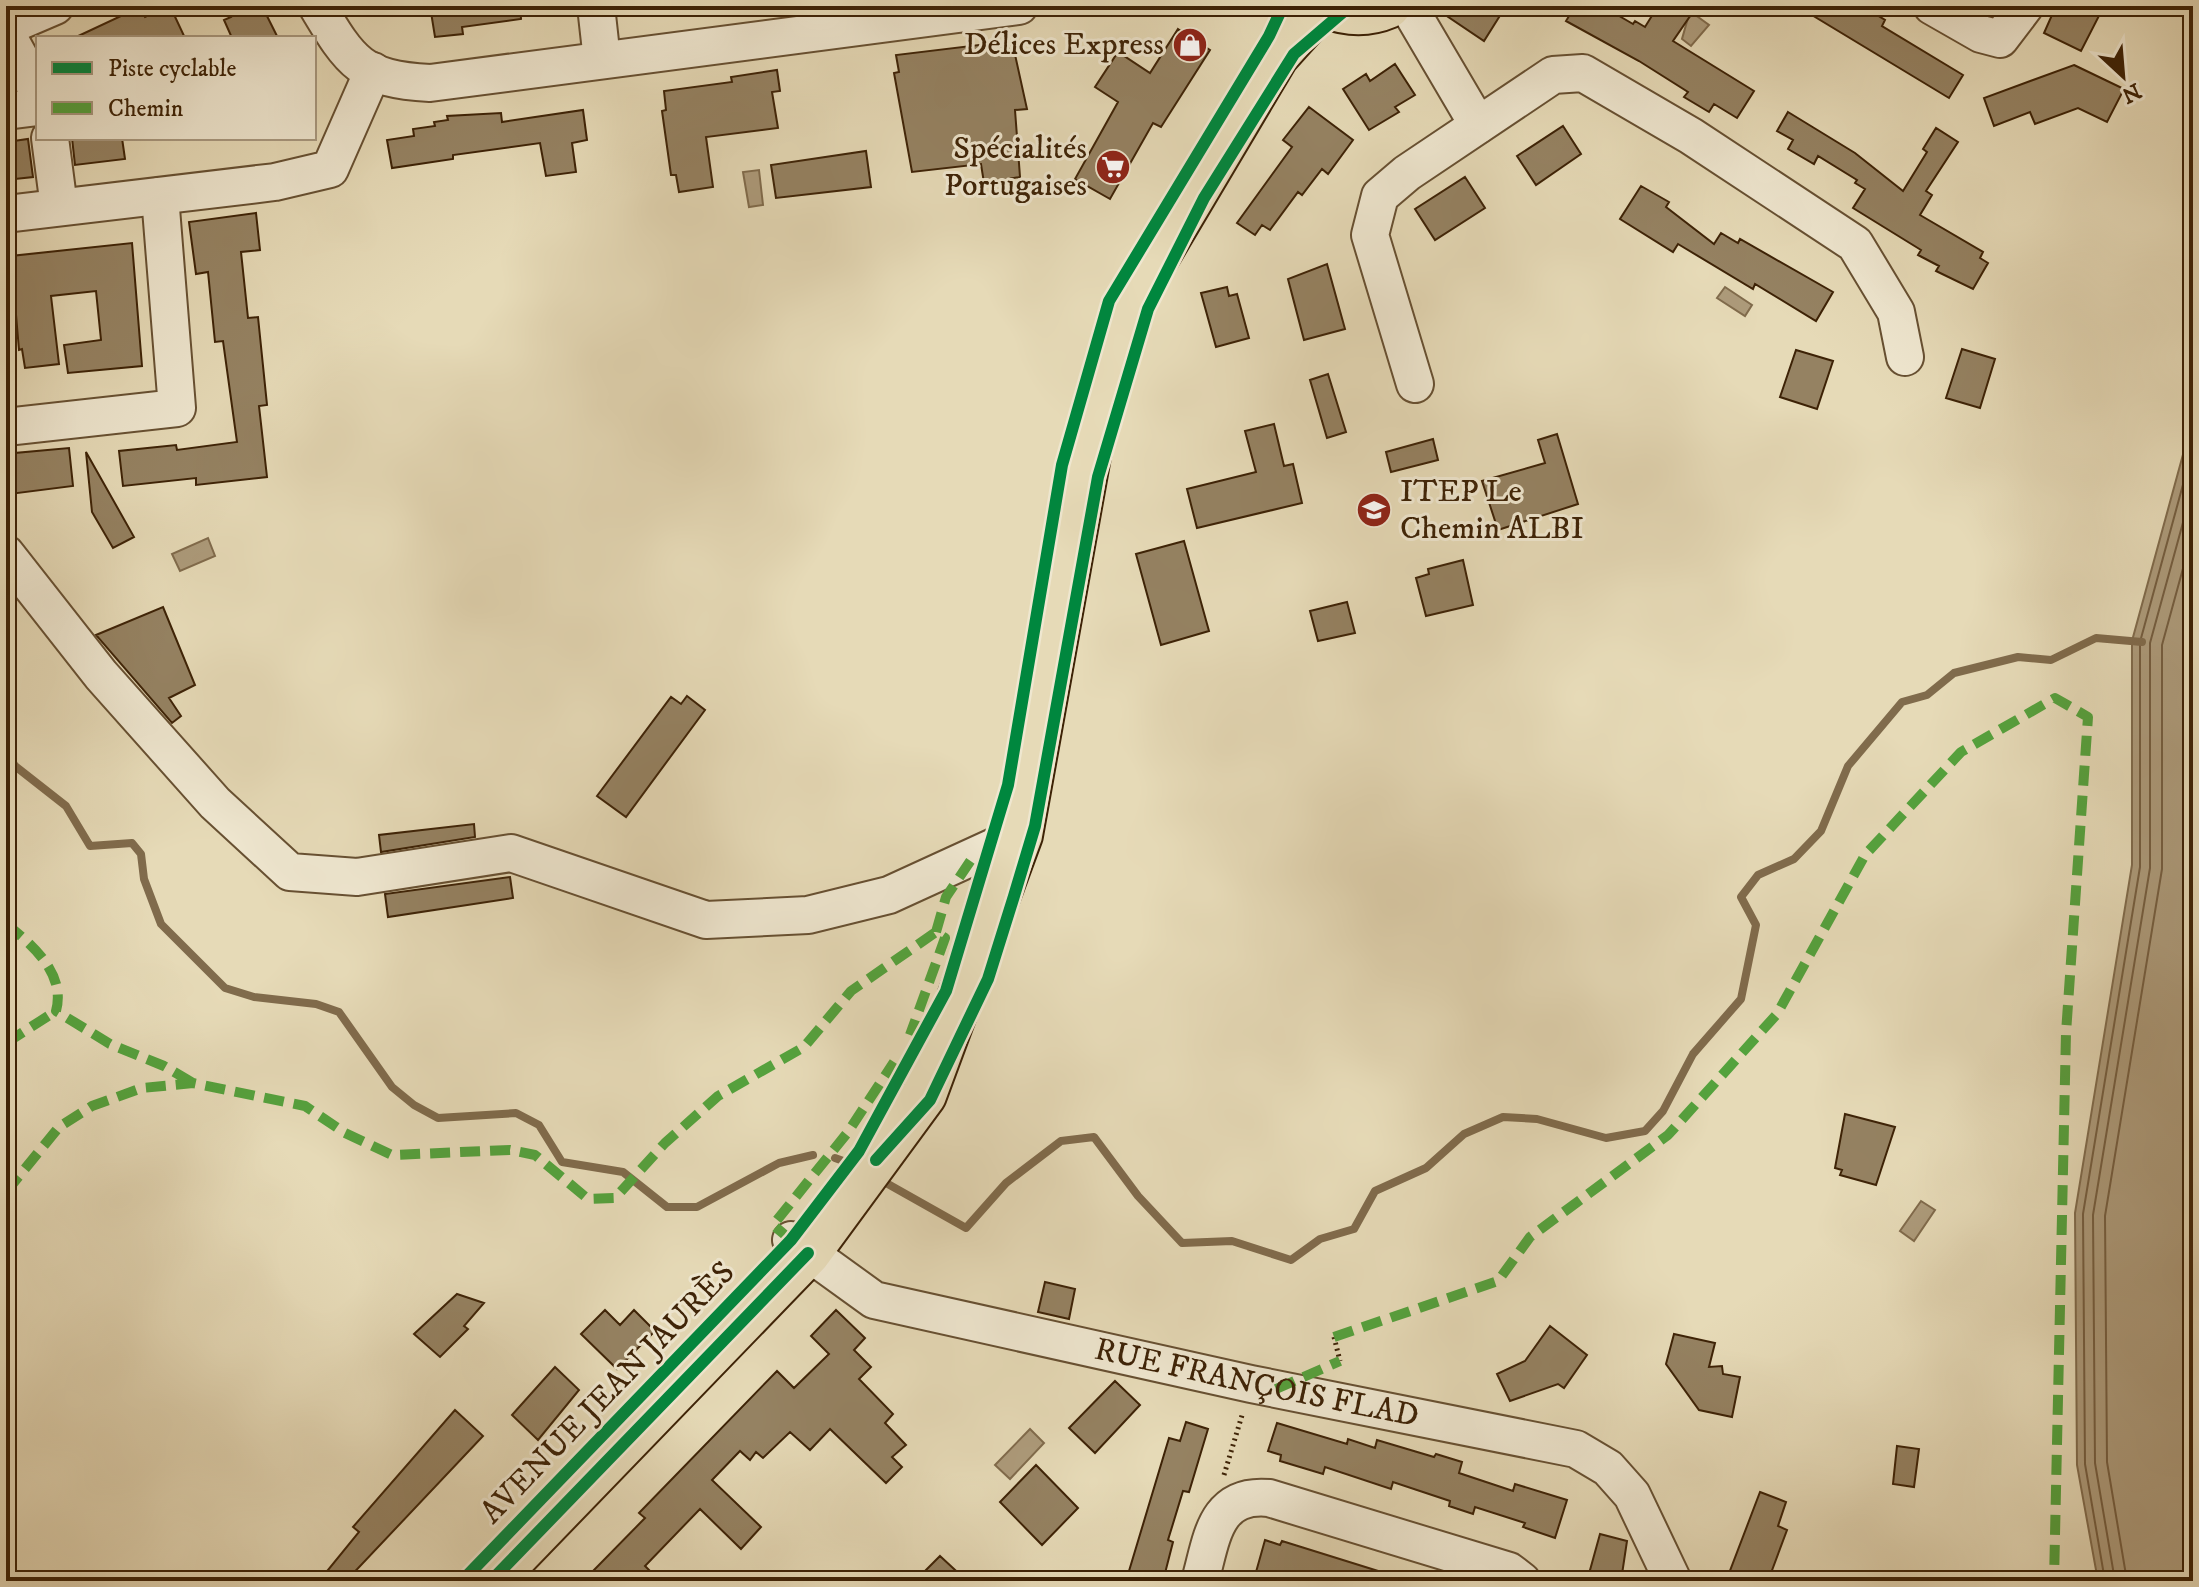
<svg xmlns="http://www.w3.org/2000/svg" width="2199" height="1587" viewBox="0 0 2199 1587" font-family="'IM FELL DW Pica',serif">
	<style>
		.water { fill: #ad9b7b; stroke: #806b4c; stroke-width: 2 }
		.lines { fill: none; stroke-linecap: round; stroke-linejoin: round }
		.shore { stroke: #755e40; stroke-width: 2 }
		.stream { stroke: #806b4c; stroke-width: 8 }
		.building { fill: #958262; stroke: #3d2206; stroke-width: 2 }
		.minor-casing { stroke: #675032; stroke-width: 40 }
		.major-casing { stroke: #3d2206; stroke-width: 48 }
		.path { stroke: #3d2206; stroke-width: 5; stroke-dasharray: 2 4; stroke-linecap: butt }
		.minor { stroke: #efe7d0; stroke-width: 36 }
		.major { stroke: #e6dab7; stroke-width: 44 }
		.quiet { stroke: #54a23d; stroke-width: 10; stroke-dasharray: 20 10; stroke-linecap: butt }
		.cycleway-casing { stroke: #efe7d0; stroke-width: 17 }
		.cycleway { stroke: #00873e; stroke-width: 12 }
		.labels { text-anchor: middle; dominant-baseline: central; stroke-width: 6; stroke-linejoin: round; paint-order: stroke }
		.poi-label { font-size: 32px; fill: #3d2206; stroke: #efe7d0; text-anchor: end }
		.street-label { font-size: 32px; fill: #3d2206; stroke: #efe7d0 }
	</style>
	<rect width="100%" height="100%" fill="#e6dab7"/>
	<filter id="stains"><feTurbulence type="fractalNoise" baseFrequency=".0025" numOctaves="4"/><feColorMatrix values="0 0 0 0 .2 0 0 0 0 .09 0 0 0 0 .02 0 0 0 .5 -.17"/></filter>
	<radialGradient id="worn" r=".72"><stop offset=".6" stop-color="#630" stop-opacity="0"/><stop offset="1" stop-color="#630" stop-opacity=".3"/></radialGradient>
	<path class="water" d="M 1694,14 L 1709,25 L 1691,46 L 1682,39 L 1688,18 Z
		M 759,170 L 763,205 L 749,207 L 743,172 Z
		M 1725,287 L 1752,305 L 1745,316 L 1717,298 Z
		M 2193,418 L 2193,1581 L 2098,1581 L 2077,1465 L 2075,1213 L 2132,865 L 2132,641 Z
		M 208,538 L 215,556 L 180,571 L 172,554 Z
		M 1921,1201 L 1935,1210 L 1914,1241 L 1900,1231 Z
		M 1030,1429 L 1044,1443 L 1010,1479 L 995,1465 Z"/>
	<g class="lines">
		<path class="shore" d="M 2105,1581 L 2085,1464 L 2083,1214 L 2140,867 L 2140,642 L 2193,448
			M 2115,1581 L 2095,1463 L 2093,1215 L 2150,868 L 2150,643 L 2193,486
			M 2127,1581 L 2107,1462 L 2105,1216 L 2162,869 L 2162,645 L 2193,532"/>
		<path class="stream" d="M 6,751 L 15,766 L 66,806 L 90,846 L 132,843 L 141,854 L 144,879 L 161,924 L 225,988 L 254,997 L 316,1004 L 339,1012 L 392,1087 L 414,1105 L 438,1118 L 516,1113 L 539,1125 L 562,1162 L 623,1172 L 667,1207 L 697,1207 L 779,1163 L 813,1155
			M 835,1158 L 857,1166
			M 879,1179 L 966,1228 L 1006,1183 L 1061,1141 L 1094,1137 L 1138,1196 L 1182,1243 L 1232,1241 L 1291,1260 L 1320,1239 L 1354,1229 L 1375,1191 L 1426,1168 L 1464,1134 L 1503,1117 L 1537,1119 L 1606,1138 L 1645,1131 L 1663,1111 L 1693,1054 L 1741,999 L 1756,925 L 1741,897 L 1758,875 L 1794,859 L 1821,831 L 1848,766 L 1902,702 L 1927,695 L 1954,673 L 2018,657 L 2051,660 L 2096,638 L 2142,642"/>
	</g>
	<path class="building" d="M 170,6 L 185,38 L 74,38 L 140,7 L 145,17 Z
		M 226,6 L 262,6 L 278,38 L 232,38 L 224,20 L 231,17 Z
		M 430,6 L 520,6 L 521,19 L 462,27 L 463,34 L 435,37 Z
		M 1432,6 L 1506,6 L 1484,41 Z
		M 1575,6 L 1602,6 L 1633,24 L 1635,21 L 1645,27 L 1658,6 L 1697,6 L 1673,41 L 1754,91 L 1737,118 L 1714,104 L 1709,112 L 1684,97 L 1688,92 L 1639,61 L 1566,21 Z
		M 1797,6 L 1862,6 L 1885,20 L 1882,26 L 1963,75 L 1949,98 Z
		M 2056,6 L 2104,6 L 2081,51 L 2044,33 Z
		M 1178,29 L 1210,50 L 1161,127 L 1153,123 L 1110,199 L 1075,179 L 1118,102 L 1095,87 L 1118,52 L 1150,73 Z
		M 1012,41 L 1027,109 L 1015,110 L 1020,177 L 984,183 L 981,164 L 912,172 L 894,73 L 899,72 L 896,55 Z
		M 1395,64 L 1415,95 L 1395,107 L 1399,112 L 1369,130 L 1343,89 L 1366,74 L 1370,81 Z
		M 2074,65 L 2124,89 L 2107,122 L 2078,108 L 2035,124 L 2030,112 L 1994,126 L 1984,98 Z
		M 777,70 L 780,91 L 772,92 L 778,128 L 706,137 L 713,187 L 679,192 L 676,175 L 671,175 L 662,111 L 666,110 L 664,91 L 732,82 L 731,77 Z
		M 1309,107 L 1353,140 L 1328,174 L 1322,169 L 1302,195 L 1298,192 L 1270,230 L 1262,225 L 1255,235 L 1237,223 L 1292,147 L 1283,140 Z
		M 583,110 L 587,140 L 572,143 L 576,172 L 546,176 L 540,143 L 453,155 L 453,159 L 392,168 L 387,140 L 414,136 L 413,129 L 435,126 L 434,122 L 448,120 L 447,116 L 501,113 L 502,122 Z
		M 1788,112 L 1855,153 L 1903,191 L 1927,152 L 1923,149 L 1936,128 L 1958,142 L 1926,191 L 1932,195 L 1920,215 L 1983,252 L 1980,258 L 1988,263 L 1973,289 L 1936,271 L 1939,266 L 1918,255 L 1921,250 L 1853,208 L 1865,189 L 1855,183 L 1857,180 L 1818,156 L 1814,164 L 1788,149 L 1793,140 L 1777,131 Z
		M 1563,126 L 1581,154 L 1536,185 L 1517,156 Z
		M 72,138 L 122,138 L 125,159 L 75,165 Z
		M 28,139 L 33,177 L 6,180 L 6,142 Z
		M 866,151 L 871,187 L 776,198 L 771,165 Z
		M 1465,177 L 1485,208 L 1435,240 L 1415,209 Z
		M 1641,186 L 1669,202 L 1666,207 L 1714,244 L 1721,233 L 1738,243 L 1740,239 L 1833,292 L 1816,321 L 1755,284 L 1753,289 L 1678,244 L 1673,252 L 1620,219 Z
		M 256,213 L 260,250 L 241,252 L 248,318 L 258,317 L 267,405 L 259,406 L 267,477 L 196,485 L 196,478 L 123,486 L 119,451 L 176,445 L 177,450 L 237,442 L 223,341 L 215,342 L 208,272 L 196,274 L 189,222 Z
		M 132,243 L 142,366 L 68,373 L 64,345 L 101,340 L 96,291 L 51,296 L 59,364 L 25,368 L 22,349 L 19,350 L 11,256 Z
		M 1327,264 L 1345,329 L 1304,340 L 1288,279 Z
		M 1227,287 L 1229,296 L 1237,294 L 1249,338 L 1216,347 L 1201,293 Z
		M 1962,349 L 1995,359 L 1980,408 L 1946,398 Z
		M 1796,350 L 1833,361 L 1817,409 L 1780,397 Z
		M 1328,374 L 1346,432 L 1327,438 L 1310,380 Z
		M 1274,424 L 1284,466 L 1293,464 L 1302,503 L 1197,528 L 1187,489 L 1256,472 L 1245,431 Z
		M 1557,434 L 1578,504 L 1498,530 L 1482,481 L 1545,463 L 1538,440 Z
		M 1433,439 L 1438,460 L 1391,472 L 1386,452 Z
		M 69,448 L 73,486 L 10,494 L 8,467 L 16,466 L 15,453 Z
		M 86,452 L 134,537 L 113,548 L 92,512 Z
		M 1184,541 L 1209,631 L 1161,645 L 1136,554 Z
		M 1463,560 L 1473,605 L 1426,616 L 1416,578 L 1429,574 L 1428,569 Z
		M 1347,602 L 1355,633 L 1318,641 L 1310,611 Z
		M 163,607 L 195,685 L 169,698 L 181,716 L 172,723 L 96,635 Z
		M 687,696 L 705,710 L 626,817 L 597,796 L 671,697 L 681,704 Z
		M 474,824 L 475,837 L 381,852 L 379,835 Z
		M 510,877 L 513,898 L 388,917 L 385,894 Z
		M 1845,1114 L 1895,1127 L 1876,1185 L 1840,1175 L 1842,1170 L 1835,1168 Z
		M 1045,1282 L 1075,1289 L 1069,1319 L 1038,1312 Z
		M 457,1294 L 484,1303 L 464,1326 L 468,1329 L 440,1357 L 414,1334 Z
		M 605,1310 L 620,1325 L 634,1310 L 655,1331 L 617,1369 L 581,1334 Z
		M 836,1310 L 865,1338 L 854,1350 L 871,1367 L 859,1379 L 893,1414 L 885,1423 L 906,1445 L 892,1457 L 902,1467 L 886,1483 L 830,1429 L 810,1450 L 790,1432 L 763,1458 L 756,1452 L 750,1460 L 740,1451 L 712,1480 L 761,1527 L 741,1549 L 700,1509 L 645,1566 L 660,1581 L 603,1581 L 593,1571 L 645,1518 L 639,1513 L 777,1371 L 794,1388 L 829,1354 L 811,1336 Z
		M 1550,1326 L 1587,1355 L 1564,1388 L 1558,1384 L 1510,1401 L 1497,1374 L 1525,1361 Z
		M 1674,1334 L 1715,1343 L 1709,1367 L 1722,1366 L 1723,1374 L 1740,1377 L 1732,1417 L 1699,1410 L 1666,1364 Z
		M 555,1367 L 579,1390 L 538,1440 L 512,1415 Z
		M 1115,1381 L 1140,1405 L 1095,1453 L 1069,1428 Z
		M 455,1410 L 483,1436 L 346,1581 L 319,1581 L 359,1532 L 353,1527 Z
		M 1186,1422 L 1208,1429 L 1189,1492 L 1183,1491 L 1168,1540 L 1173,1542 L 1163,1581 L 1126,1581 L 1169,1438 L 1180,1441 Z
		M 1277,1423 L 1347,1444 L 1348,1439 L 1375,1448 L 1377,1440 L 1434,1457 L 1436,1454 L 1462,1462 L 1459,1473 L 1513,1491 L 1515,1484 L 1567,1500 L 1555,1538 L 1523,1527 L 1525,1523 L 1475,1507 L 1473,1514 L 1449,1506 L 1450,1501 L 1393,1482 L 1391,1489 L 1325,1467 L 1323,1474 L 1280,1461 L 1281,1455 L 1268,1451 Z
		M 1897,1446 L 1919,1449 L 1914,1487 L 1893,1484 Z
		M 1036,1465 L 1078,1508 L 1042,1545 L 1000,1502 Z
		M 1760,1492 L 1786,1502 L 1778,1526 L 1787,1530 L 1768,1581 L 1741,1581 L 1728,1576 Z
		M 1600,1534 L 1627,1541 L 1621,1581 L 1587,1581 Z
		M 1265,1540 L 1280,1545 L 1282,1541 L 1391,1575 L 1390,1581 L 1284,1581 L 1256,1572 Z
		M 940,1556 L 967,1581 L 915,1581 Z"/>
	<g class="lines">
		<g class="minor-casing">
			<g id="minor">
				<path d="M 317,6 C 351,63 361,79 430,83 L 1019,6"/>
				<path d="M 596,6 L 602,60"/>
				<path d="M 1408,6 L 1478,125"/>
				<path d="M 1932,6 L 1981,34 L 2000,39 L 2025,6"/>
				<path d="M 6,27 L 55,6"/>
				<path d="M 6,33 L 38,91"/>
				<path d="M 6,111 L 38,107"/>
				<path d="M 50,138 L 59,207"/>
				<path d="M 6,214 L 275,182 L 330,169 L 373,71"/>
				<path d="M 1415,384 L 1370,235 L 1380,196 L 1407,173 L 1553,75 L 1583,73 L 1691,136 L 1855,244 L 1896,312 L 1905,357"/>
				<path d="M 6,427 L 177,408 L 160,196"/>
				<path d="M 6,554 L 101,675 L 215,803 L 290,872 L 357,877 L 511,853 L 706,920 L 808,915 L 889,895 L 1020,835"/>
				<path id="s1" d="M 791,1240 L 874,1300 L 1251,1384 L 1576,1449 L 1608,1468 L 1632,1495 L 1673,1581"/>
				<path d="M 1200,1581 C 1212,1539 1214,1493 1269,1498 L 1509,1571 L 1522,1581"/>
			</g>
		</g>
		<g class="major-casing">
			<path id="major" d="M 1327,6 C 1348,14 1367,15 1388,6
				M 491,1581 L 808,1253 L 924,1095 L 1020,835 L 1090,445 L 1128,305 L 1276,56 L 1321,6"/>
		</g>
		<path class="path" d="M 1334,1337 L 1340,1361
			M 1224,1475 L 1243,1412"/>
		<use href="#minor" class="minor"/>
		<use href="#major" class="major"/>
		<path class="quiet" d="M 6,924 C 33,945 66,974 56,1011 L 110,1044 L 164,1066 L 193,1083
			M 936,932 L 946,897 L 973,857
			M 6,1043 L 56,1011
			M 6,1192 L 59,1127 L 92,1106 L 142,1088 L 193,1083 L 305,1106 L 345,1133 L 392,1155 L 510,1150 L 535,1155 L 588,1199 L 615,1198 L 665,1143 L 718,1096 L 804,1047 L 851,991 L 936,932 L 945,938 L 910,1035
			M 791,1240 L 773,1225 L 848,1132 L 894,1062
			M 1334,1337 L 1498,1281 L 1530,1237 L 1668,1135 L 1777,1014 L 1865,855 L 1961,752 L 2055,698 L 2088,717 L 2066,1033 L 2054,1581
			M 1276,1389 L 1340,1361"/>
		<g class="cycleway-casing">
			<path id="cycleway" d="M 876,1160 L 930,1100 L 988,979 L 1014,896 L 1035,826 L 1098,477 L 1148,309 L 1204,198 L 1294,54 L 1343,12
				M 462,1581 L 791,1240 L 859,1151 L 946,991 L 1008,785 L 1062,465 L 1109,301 L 1269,36 L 1283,6
				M 491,1581 L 808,1253"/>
		</g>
		<use href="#cycleway" class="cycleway"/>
	</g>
	<defs>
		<g id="shop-disc" transform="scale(1.8)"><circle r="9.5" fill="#8f2418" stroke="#efe7d0"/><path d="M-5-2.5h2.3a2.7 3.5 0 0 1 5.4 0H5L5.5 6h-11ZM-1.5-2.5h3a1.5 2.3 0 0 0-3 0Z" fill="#fff"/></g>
		<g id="supermarket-disc" transform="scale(1.8)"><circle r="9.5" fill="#8f2418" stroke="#efe7d0"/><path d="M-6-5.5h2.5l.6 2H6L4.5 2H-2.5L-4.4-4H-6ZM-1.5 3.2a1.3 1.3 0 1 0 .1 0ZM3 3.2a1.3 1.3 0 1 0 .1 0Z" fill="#fff"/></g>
		<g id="school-disc" transform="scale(1.8)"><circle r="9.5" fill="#8f2418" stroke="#efe7d0"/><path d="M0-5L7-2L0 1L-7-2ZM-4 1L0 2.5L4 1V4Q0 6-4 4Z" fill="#fff"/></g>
	</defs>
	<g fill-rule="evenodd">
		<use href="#shop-disc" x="1190" y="45"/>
		<use href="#supermarket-disc" x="1113" y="167"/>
		<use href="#school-disc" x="1374" y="510"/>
	</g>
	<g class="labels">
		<g class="poi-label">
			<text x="1164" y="45">Délices Express</text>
			<text x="1087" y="149">Spécialités<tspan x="1087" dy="37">Portugaises</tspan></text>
			<text x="1400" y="492" text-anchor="start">ITEP Le<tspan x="1400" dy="37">Chemin ALBI</tspan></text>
		</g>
		<g class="street-label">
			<text stroke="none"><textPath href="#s1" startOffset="494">RUE FRANÇOIS FLAD</textPath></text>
			<text transform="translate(608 1393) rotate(-46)">AVENUE JEAN JAURÈS</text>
		</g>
	</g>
	<rect width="2199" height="1587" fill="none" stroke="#e6dab7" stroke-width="32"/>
	<rect x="8" y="8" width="2183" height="1571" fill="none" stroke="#3d2206" stroke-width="4"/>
	<rect x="16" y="16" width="2167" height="1555" fill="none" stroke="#3d2206" stroke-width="2"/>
	<rect x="36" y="36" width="280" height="104" fill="#efe7d0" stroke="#a8987f" stroke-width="2"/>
	<rect x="52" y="62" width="40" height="12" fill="#00873e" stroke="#a8987f" stroke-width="2"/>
	<text x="108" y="76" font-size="24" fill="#3d2206">Piste cyclable</text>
	<rect x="52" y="102" width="40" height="12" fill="#54a23d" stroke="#a8987f" stroke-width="2"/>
	<text x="108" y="116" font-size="24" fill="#3d2206">Chemin</text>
	<g transform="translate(2123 76) rotate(154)" stroke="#efe7d0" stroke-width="6" paint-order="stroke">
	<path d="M0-6L14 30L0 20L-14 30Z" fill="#3d2206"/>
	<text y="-12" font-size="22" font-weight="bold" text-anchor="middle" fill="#3d2206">N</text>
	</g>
	<rect width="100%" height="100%" filter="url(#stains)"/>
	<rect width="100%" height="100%" fill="url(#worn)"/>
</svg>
